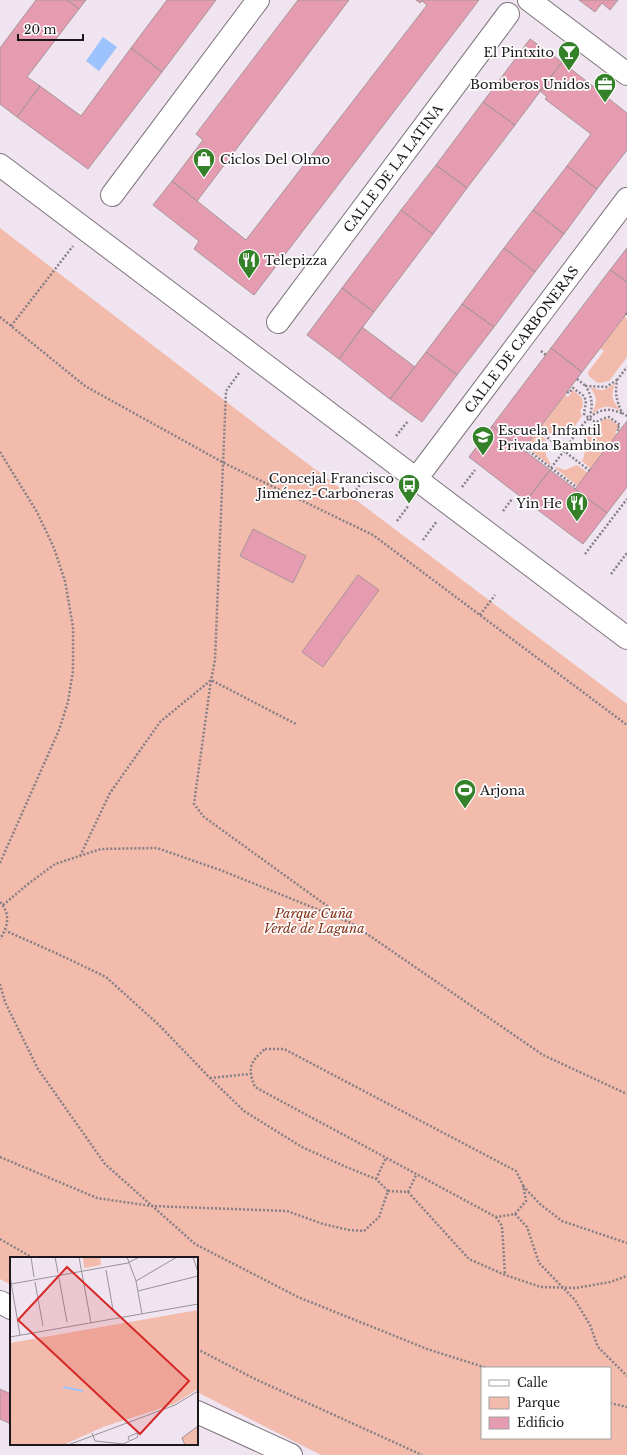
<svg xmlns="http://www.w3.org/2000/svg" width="627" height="1455" viewBox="0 0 627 1455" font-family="'Libre Baskerville',serif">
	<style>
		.green { fill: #f2bbab; fill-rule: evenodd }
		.water { fill: #9cc3fd }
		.building { fill: #e69cb0; stroke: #a6969a }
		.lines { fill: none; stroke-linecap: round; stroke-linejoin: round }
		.minor-casing { stroke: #7f757e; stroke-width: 24 }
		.path { stroke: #867f86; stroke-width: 2.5; stroke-dasharray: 2 2; stroke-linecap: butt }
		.minor { stroke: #fff; stroke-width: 22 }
		.labels { text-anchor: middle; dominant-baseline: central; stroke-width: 3.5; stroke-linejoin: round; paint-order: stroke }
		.poi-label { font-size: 13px; fill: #1b171b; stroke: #fff; text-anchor: end }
		.street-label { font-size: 13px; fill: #1b171b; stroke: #fff }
		.park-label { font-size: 13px; font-style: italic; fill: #843016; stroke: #fff }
		.inset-river { fill: none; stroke: #9cc3fd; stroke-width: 2 }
		.inset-road { fill: none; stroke: #9a929a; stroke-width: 1 }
		.view { fill: #d62828; fill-opacity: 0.15; stroke: #d62828; stroke-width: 2 }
		.inset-edge { fill: none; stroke: #1b171b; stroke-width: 2 }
	</style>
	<rect width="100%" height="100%" fill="#efe4ef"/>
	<path class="green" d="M 0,228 L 263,430 L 627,704 L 627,1455 L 321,1455 L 197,1392 L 197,1258 L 11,1258 L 11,1285 L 0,1279 ZM 482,1368 L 610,1368 L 610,1438 L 482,1438 Z
		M 625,316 L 627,320 L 627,357 L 609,381 L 600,383 L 596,382 L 589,376 L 588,372 L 604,351 L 600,348 Z
		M 615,383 C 611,396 611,399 620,410 C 606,405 603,405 592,414 C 597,402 598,398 590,387 C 603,392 605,391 615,383 Z
		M 573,390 L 582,398 L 583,406 L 580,411 L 582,416 L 572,430 L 558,432 L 551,436 L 541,427 L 565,395 L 568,397 Z
		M 604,419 L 609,419 L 619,426 L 615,432 L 617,434 L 591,469 L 582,461 C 586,453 585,448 582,439 L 593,424 L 597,425 Z
		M 537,432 L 546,440 C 544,450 545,456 551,464 L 550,465 L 526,447 Z
		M 577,465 L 588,473 L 578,486 L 555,468 L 556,467 L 565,470 Z"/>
	<path class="water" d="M 103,37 L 117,47 L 99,71 L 86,61 Z"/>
	<path class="building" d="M 36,0 L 67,0 L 79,9 L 27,77 L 40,86 L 17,117 L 0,104 L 0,48 Z
		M 67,0 L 86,0 L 79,9 Z
		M 167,0 L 216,0 L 162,72 L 131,48 Z
		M 298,0 L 349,0 L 197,201 L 172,181 L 203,140 L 196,134 Z
		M 416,0 L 479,0 L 254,295 L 194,249 L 199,241 L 153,205 L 172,181 L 246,240 L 427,5 L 422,1 L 420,3 Z
		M 579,0 L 618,0 L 610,10 L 602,3 L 595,12 Z
		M 530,39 L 562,62 L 515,125 L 483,102 Z
		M 131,48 L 162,72 L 88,169 L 17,117 L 40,86 L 81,116 Z
		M 562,62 L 627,113 L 627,150 L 597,189 L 567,166 L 591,134 L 545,99 L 547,97 L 540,91 Z
		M 483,102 L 515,125 L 467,188 L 436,165 Z
		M 436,165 L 467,188 L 433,234 L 401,210 Z
		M 567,166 L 597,189 L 564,234 L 533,210 Z
		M 401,210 L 433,234 L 374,312 L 342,288 Z
		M 533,210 L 564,234 L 535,272 L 504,248 Z
		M 504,248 L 535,272 L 494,327 L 462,304 Z
		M 627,248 L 627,282 L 610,270 Z
		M 610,270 L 627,282 L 627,313 L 582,372 L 551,348 Z
		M 342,288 L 374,312 L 339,359 L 307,335 Z
		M 462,304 L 494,327 L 457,375 L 426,352 Z
		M 362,327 L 415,367 L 390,399 L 339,359 Z
		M 551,348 L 582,372 L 523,450 L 492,426 Z
		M 426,352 L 457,375 L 422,422 L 390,399 Z
		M 627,421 L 627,487 L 607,513 L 575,489 Z
		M 492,426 L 550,470 L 526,501 L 469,457 Z
		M 550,470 L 607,513 L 583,544 L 526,501 Z
		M 253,529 L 306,556 L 293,583 L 240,556 Z
		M 358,575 L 379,590 L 323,667 L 302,652 Z
		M 0,1389 L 11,1394 L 11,1424 L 0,1419 Z"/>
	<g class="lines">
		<g class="minor-casing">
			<g id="minor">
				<path d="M 529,0 L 627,74"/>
				<path d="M 0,165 L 627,638"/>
				<path d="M 112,195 L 258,0"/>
				<path id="s1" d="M 278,322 L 508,14"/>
				<path id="s2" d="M 416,479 L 627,199"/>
				<path d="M 0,1302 L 11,1308"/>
				<path d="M 197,1412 L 291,1455"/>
			</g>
		</g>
		<path class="path" d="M 626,313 L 627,315
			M 0,317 L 85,386 L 224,463 L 373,535 L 627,725
			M 11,326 L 73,246
			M 541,351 L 546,355
			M 239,373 L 226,391 L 215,660 L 211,680 L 194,804 L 204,817 L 348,921
			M 577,379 L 586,386
			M 617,380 L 627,367
			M 567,392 L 569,393 L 573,388 L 584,396 L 586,401 L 584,414 C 599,427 594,420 609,417 L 620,425 L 617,429 L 619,431
			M 622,413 L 627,416
			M 538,430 L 564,451 C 574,437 588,411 606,410 C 612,409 617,412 622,413 C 616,399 615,394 617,380 L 606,387 L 586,386 C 592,398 593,403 590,416
			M 396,436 L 408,421
			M 0,452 L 37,512 L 54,548 L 65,581 L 73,627 L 73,671 L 68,702 L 59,730 L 0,863
			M 526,452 L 528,450 L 551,468 L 564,451 L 590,471
			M 551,468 L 575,486 L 574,488
			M 462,487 L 475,470
			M 356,490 L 370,471
			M 503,511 L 512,499
			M 397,521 L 409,505
			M 423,540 L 437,521
			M 585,554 L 627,499
			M 611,574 L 627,553
			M 480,615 L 495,595
			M 80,856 L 110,793 L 160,722 L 211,680 L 296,724
			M 0,902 C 11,914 8,927 0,939
			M 3,905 L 28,884 L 55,864 L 101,849 L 157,848 L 223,871 L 351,923 L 543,1055 L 627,1094
			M 0,984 L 5,1002 L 38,1069 L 105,1164 L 195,1244 L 298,1297 L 427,1349 L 487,1368
			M 265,1049 L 284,1049 L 516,1171 L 523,1185 L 526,1201 L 515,1214 L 496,1217 L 255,1087 C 247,1068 250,1062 265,1049 Z
			M 210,1078 L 250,1074
			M 0,1157 L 97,1198 L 151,1206 L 287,1211 L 323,1224 L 349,1230 L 364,1231 L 379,1217 L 388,1191 L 376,1179 L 344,1166 L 302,1147 L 244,1111 L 210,1078 L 159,1025 L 106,977 L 58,954 L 6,931
			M 376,1179 L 386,1158
			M 523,1186 L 540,1204 L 562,1221 L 627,1243
			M 388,1191 L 408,1192 L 469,1259 L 505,1275 L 541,1287 L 576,1288 L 610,1282 L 627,1276
			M 408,1192 L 416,1175
			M 515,1214 L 527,1227 L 539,1263 L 575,1300 L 590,1325 L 598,1347 L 627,1376
			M 496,1217 L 502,1226 L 505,1275
			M 0,1239 L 33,1258
			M 197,1349 L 255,1379 L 422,1455
			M 610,1403 L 627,1407"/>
		<use href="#minor" class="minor"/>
	</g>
	<defs>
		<g id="bar-pin" transform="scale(1.15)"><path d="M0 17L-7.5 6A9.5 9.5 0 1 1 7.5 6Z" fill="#348129" stroke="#fff"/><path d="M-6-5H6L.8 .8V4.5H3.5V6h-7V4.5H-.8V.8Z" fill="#fff"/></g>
		<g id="office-pin" transform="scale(1.15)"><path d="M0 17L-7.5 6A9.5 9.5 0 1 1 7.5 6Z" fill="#348129" stroke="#fff"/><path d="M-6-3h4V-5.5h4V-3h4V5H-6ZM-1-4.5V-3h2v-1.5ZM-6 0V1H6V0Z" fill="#fff"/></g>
		<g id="shop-pin" transform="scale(1.15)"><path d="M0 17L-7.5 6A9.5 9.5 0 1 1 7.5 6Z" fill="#348129" stroke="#fff"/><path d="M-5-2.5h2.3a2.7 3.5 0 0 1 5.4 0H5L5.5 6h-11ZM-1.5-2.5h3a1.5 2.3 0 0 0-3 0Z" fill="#fff"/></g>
		<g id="restaurant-pin" transform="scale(1.15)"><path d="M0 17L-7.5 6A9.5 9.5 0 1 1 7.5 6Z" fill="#348129" stroke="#fff"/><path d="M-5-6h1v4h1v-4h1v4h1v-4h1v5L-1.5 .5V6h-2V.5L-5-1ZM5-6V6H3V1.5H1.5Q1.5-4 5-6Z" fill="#fff"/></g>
		<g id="school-pin" transform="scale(1.15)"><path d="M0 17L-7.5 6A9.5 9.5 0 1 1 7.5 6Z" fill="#348129" stroke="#fff"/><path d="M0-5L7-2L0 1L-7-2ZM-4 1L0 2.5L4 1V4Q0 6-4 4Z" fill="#fff"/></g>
		<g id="bus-pin" transform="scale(1.15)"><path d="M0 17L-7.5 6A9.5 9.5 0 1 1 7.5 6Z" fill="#348129" stroke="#fff"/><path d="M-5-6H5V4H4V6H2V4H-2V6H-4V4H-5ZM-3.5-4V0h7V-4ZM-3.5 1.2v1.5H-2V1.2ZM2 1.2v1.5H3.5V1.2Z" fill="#fff"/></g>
		<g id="stadium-pin" transform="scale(1.15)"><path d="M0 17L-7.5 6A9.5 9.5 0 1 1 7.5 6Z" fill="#348129" stroke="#fff"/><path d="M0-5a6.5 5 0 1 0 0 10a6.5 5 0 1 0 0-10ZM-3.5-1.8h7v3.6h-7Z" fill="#fff"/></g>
	</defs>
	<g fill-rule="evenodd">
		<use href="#bar-pin" x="569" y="52"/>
		<use href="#office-pin" x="605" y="84"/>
		<use href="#shop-pin" x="204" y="159"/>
		<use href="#restaurant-pin" x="249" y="260"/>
		<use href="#school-pin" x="483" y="437"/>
		<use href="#bus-pin" x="409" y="485"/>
		<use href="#restaurant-pin" x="577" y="503"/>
		<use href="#stadium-pin" x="465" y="790"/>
	</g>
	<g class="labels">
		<g class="poi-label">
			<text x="554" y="52">El Pintxito</text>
			<text x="590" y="84">Bomberos Unidos</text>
			<text x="220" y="159" text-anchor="start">Ciclos Del Olmo</text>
			<text x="264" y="260" text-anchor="start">Telepizza</text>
			<text x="498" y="430" text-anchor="start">Escuela Infantil<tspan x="498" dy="15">Privada Bambinos</tspan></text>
			<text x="394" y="478">Concejal Francisco<tspan x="394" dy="15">Jiménez-Carboneras</tspan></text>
			<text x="562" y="503">Yin He</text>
			<text x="480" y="790" text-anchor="start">Arjona</text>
		</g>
		<g class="street-label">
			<text stroke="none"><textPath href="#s1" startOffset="192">CALLE DE LA LATINA</textPath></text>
			<text stroke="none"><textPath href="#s2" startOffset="175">CALLE DE CARBONERAS</textPath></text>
		</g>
		<g class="park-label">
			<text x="314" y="913">Parque Cuña<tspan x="314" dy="15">Verde de Laguna</tspan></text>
		</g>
	</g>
	<g transform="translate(10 1257)">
		<rect width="188" height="188" fill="#efe4ef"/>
		<path d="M 73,0 L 90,0 L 91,8 L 74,11 ZM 188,53 L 188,132 L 164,147 L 93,170 L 53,188 L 0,188 L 0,86 ZM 188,169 L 188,188 L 175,188 L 172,181 Z" fill="#f2bbab"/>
		<path class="inset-river" d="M 53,130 L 73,134"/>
		<path class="inset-road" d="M 21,0 L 24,20M 45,0 L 48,16M 69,0 L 81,66M 117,0 L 126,24 L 132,57M 183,0 L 188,15M 96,13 L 103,53M 0,19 L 10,78M 49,21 L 57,65M 126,24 L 167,0M 25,25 L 33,69M 1,27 L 118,6 L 129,0M 128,34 L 188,19M 0,80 L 188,47M 82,176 L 85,184 L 113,187 L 128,180 L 127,176 L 118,180 L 119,183M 58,188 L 165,148 L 188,134M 175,188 L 172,181 L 188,169"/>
		<path class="view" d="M 57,10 L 179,124 L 130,177 L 8,63 Z"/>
		<rect width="188" height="188" class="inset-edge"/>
	</g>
	<rect x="481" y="1367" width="130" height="72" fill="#ffffff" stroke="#a4a2a4"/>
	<rect x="489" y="1380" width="20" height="6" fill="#ffffff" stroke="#a4a2a4"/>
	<text x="517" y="1387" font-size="12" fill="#1b171b">Calle</text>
	<rect x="489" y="1397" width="20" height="12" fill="#f2bbab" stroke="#a4a2a4"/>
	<text x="517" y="1407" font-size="12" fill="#1b171b">Parque</text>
	<rect x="489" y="1417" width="20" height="12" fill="#e69cb0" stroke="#a4a2a4"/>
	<text x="517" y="1427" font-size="12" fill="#1b171b">Edificio</text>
	<path d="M18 34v6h65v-6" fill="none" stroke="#1b171b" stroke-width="2"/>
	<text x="24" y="34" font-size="12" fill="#1b171b" stroke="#ffffff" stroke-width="3" paint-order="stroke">20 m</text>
</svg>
